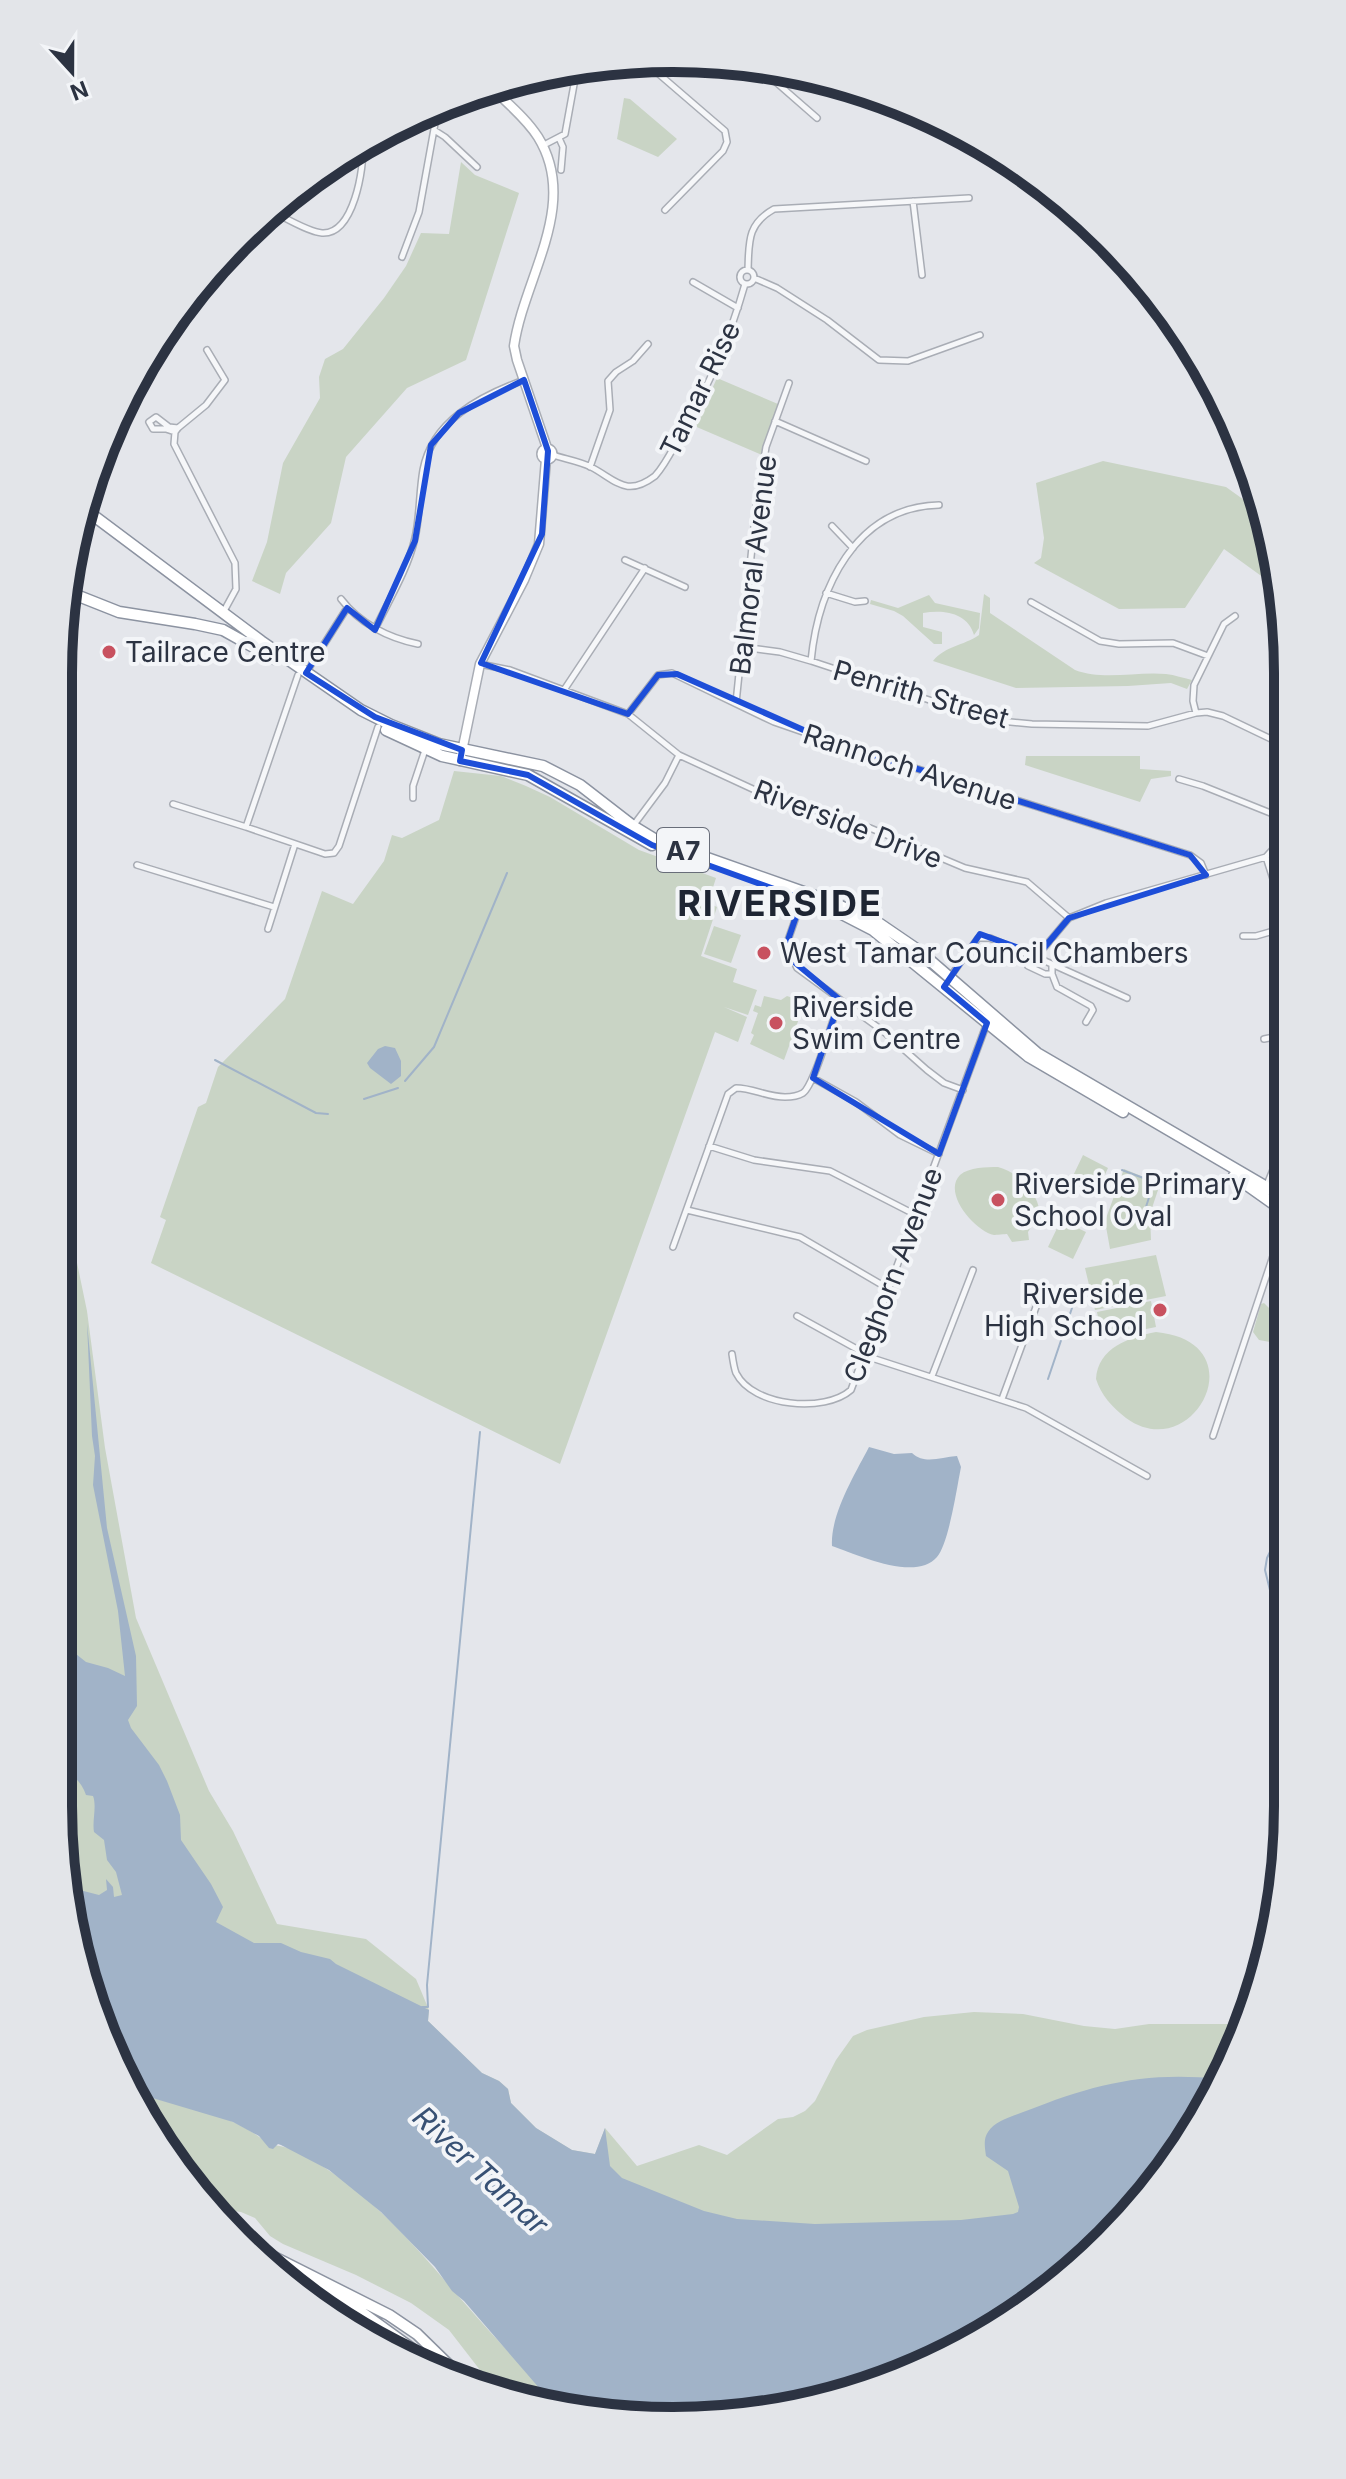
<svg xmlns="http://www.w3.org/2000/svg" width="1346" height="2479" viewBox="0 0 1346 2479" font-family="Inter,sans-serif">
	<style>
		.green { fill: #c9d4c5 }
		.water { fill: #a1b3c8 }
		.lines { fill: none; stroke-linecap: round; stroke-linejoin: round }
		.stream { stroke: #a1b3c8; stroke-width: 2 }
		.street-casing { stroke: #a9adb5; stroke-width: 8 }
		.secondary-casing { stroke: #a9adb5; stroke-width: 11 }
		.highway-casing { stroke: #8c93a1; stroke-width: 13 }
		.street { stroke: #f6f7f9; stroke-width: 5 }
		.secondary { stroke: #fff; stroke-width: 8 }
		.highway { stroke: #fff; stroke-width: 10 }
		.marked { fill: none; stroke: #1d4ed8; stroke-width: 6; stroke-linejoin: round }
		.poi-dot { fill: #c8515f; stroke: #f3f5f8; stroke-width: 3 }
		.labels { text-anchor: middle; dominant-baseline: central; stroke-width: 8; stroke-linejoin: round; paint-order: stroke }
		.shield { fill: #f3f5f8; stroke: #686d79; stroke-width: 2 }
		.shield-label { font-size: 26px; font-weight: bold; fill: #2c3342 }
		.street-label { font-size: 28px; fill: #2c3342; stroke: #f3f5f8 }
		.poi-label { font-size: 28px; fill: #2c3342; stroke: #f3f5f8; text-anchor: start }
		.water-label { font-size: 30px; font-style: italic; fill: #385174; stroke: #f3f5f8 }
		.district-label { font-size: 36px; font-weight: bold; letter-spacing: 2px; fill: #1e2533; stroke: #f3f5f8 }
		.rim { fill: none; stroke: #2c3342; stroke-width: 10 }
	</style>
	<rect width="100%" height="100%" fill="#e4e6eb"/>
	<path class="green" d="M 624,98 L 630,99 L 677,139 L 658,157 L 617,139 Z
		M 461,162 L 475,175 L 519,193 L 466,360 L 407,388 L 346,457 L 331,523 L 286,573 L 280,594 L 252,581 L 267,542 L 283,463 L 320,398 L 319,377 L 325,359 L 343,349 L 384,298 L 406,266 L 421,233 L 449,234 Z
		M 717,378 L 778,404 L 762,455 L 692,425 L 702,411 Z
		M 1103,461 L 1226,487 L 1265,515 L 1282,591 L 1224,549 L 1185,608 L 1119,609 L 1034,563 L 1041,558 L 1044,538 L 1036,483 Z
		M 984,594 L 990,598 L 990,613 L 1075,670 C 1104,681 1137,671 1166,674 C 1175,675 1183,678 1192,680 L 1187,689 L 1171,683 L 1128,686 L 1016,688 L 933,661 C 945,646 963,646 979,635 Z
		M 929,595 L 935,603 L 980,613 L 979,628 L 974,635 C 968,613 944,609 923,613 L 923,627 L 942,632 L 942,644 L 934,644 L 903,616 L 894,611 L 870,604 L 871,600 L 898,608 Z
		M 1026,756 L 1140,756 L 1140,769 L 1171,771 L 1171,776 L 1151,779 L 1140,802 L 1025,765 Z
		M 454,771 L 501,776 L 526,786 L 550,797 L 639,850 L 716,878 L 708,903 L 717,907 L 701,956 L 737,969 L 733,982 L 757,990 L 748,1015 L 724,1007 L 747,1017 L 738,1042 L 715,1032 L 560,1464 L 151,1263 L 166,1220 L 160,1217 L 198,1107 L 206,1103 L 218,1067 L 285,999 L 322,891 L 353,904 L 384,861 L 392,835 L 402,838 L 439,820 Z
		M 714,926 L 741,935 L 731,963 L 704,954 Z
		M 764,996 L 781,1000 L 787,996 L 805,1002 L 784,1060 L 750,1044 L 754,1035 L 751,1033 L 758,1013 L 753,1011 L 755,1005 L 761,1007 Z
		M 1083,1155 L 1108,1168 L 1097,1192 L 1071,1180 Z
		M 998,1167 C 1019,1173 1037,1190 1040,1213 L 1028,1232 L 1029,1240 L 1012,1242 L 1007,1234 C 1006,1234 995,1235 994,1235 C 975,1231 942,1193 960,1175 C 969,1167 987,1167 998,1167 Z
		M 1124,1169 L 1156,1182 L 1158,1190 L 1150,1214 L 1151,1240 L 1110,1249 L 1105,1221 Z
		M 59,1176 L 87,1311 L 105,1448 L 136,1618 L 209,1791 L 233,1831 L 277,1924 L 366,1939 L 416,1979 L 429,2010 L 428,2021 L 482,2073 L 499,2081 L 508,2089 L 511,2103 L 536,2128 L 572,2150 L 595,2154 L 605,2128 L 637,2166 L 699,2145 L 727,2155 L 778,2119 L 793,2117 L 805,2111 L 815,2101 L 836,2060 L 853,2036 L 867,2030 L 924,2017 L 974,2012 L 1023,2014 L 1084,2026 L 1115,2029 L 1149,2024 L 1243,2024 L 1206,2113 L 1079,2268 L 909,2374 L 74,1902 L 58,1806 Z
		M 1061,1220 L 1086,1232 L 1073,1259 L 1048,1247 Z
		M 1156,1255 L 1166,1296 L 1095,1310 L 1085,1268 Z
		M 1151,1301 L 1156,1327 L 1102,1338 L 1097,1312 Z
		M 1264,1303 C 1274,1313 1286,1321 1280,1336 L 1270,1342 L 1259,1340 L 1253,1332 L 1261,1304 Z
		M 1156,1332 C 1259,1342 1193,1467 1126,1418 C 1112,1407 1101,1395 1096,1379 C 1098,1348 1129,1337 1156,1332 Z
		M 139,2094 C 182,2107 235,2113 269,2145 C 284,2144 300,2153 314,2161 C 393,2208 443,2283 505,2348 C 526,2370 559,2389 583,2407 L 514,2400 L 497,2392 L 449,2330 L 411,2303 L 356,2275 L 283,2244 L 270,2236 L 255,2218 L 241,2212 L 218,2209 L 185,2181 Z"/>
	<path class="water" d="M 385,1046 L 395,1048 L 401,1061 L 401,1076 L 391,1084 L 370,1068 L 367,1063 L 378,1049 Z
		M 87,1323 L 107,1528 L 136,1656 L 137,1706 L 128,1720 L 131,1728 L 159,1765 L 167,1781 L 180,1815 L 181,1840 L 211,1884 L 223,1907 L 216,1922 L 254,1943 L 281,1943 L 301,1952 L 330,1959 L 336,1964 L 429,2010 L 428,2021 L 482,2073 L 499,2081 L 508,2089 L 511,2103 L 536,2128 L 572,2150 L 595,2154 L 605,2128 L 610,2166 L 622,2178 L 704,2211 L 737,2219 L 815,2224 L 961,2220 L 1013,2214 L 1018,2212 L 1019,2207 L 1008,2171 L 986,2156 C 985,2148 983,2139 988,2132 C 995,2120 1014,2116 1026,2111 C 1094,2084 1146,2071 1220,2079 L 1206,2113 L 1079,2268 L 909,2374 L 714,2420 L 553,2404 L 464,2301 L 452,2291 L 435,2267 L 381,2212 L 329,2170 L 281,2145 L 278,2144 L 273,2149 L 269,2148 L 259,2136 L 233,2122 L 139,2094 L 91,2004 L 72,1888 L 99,1895 L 107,1890 L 106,1879 L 113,1887 L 114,1897 L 122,1895 L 116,1872 L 107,1860 L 104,1840 L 94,1832 C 92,1821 97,1806 93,1796 L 86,1795 C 81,1779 68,1773 58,1762 L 58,1678 L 66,1669 L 67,1636 L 76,1654 L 86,1662 L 108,1668 L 125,1676 L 118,1611 L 93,1485 L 95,1456 L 92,1436 Z
		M 869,1447 L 894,1454 L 912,1453 C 925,1465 941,1457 957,1456 L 961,1467 C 957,1487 949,1543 937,1557 C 916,1582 858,1555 832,1546 C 830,1515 855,1474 869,1447 Z"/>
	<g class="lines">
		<path class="stream" d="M 215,1060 L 316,1113 L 328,1114
			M 405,1081 L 434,1047 L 507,873
			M 364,1099 L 398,1088
			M 1122,1170 L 1154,1182 L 1144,1213
			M 1048,1379 L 1074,1302
			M 1286,1519 L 1267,1558 L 1265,1570 L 1286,1655
			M 422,2007 L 428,2007 L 427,1985 L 480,1432"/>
		<g class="street-casing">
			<path id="street" d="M 614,62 L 653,69 L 725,131 L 727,142 L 723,151 L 665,210
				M 754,63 L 817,118
				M 653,69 L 661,60
				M 779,84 L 791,72
				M 503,99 L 509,81
				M 422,114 L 429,119 L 436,121
				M 434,130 L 445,137 L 477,167
				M 559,138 L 563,147 L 561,170
				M 542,146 L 565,134 L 577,68
				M 913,201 L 922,275
				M 271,211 C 284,217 308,232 322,233 C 354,235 364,168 363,145
				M 402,257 L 419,212 L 438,107
				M 748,270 C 749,242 747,224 774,209 L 969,198
				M740 277a7 7 0 1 1 14 0a7 7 0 1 1-14 0Z
				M 754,278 L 777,288 L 827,320 L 879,360 L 908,361 L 980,335
				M 693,282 L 738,308
				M 207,350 L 225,380 L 206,405 L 178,428 L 175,432 L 174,444 L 235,563 L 236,589 L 224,611
				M 775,421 L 866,461
				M 175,432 L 166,429 L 153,429 L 149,422 L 156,417 L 169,427 L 178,428
				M 553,455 C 565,459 579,461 591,467 C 616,480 626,498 655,476 C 666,464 673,448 681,434 C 709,386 730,337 745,284
				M 1238,461 L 1253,470
				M 590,467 L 610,410 L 608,381 L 616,372 L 633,361 L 648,344
				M 832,526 L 853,548
				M 625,560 L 685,587
				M 826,593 L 855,602 L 865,601
				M 341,599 C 359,623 388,638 418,644
				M 1031,602 L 1100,641 L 1119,644 L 1173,643 L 1208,656
				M 375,629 C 389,600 408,569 415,538 C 420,516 419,493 423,470 C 432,421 480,396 524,380
				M 742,647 L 780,652 L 811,661 L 990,720 L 1032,724 L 1148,726 L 1196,713 L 1207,712 L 1223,716 L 1271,739 L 1283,749
				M 811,661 C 818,589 855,507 939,505
				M 480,664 L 510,670 L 628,714 L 679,755 L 757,791 L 870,828 L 965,868 L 1027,882 L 1069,918 L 1038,955 L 1031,956 L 990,938 L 978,938 L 950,977
				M 307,671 L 347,608
				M 298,675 L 246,827 L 325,854 L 334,853 L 339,846 L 378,727
				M 564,690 L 645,568
				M 736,703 L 756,508 L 766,447 L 789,383
				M 1196,713 L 1193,701 L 1194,685 L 1224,624 L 1235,616
				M 628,714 L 658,675 L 672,673 L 774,722 L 826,740 L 1190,855 L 1201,863 L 1206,875
				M 1179,779 L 1203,786 L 1283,818
				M 413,798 L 413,786 L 425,750
				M 173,804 L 246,827
				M 633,826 L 665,783 L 679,755
				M 1266,857 L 1274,882 L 1284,898
				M 137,865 L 274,907
				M 802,900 L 788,940 L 789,951 L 797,968 L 883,1031 L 927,1070 L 944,1083 L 963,1090
				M 1069,918 L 1106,903 L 1266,857 L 1274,848 L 1284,825
				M 268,929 L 295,844
				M 1243,936 L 1256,936 L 1284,928
				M 1038,955 L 1045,961 L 1127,998
				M 1052,964 L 1052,974 L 1057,987 L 1091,1006 L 1093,1010 L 1086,1022
				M 1028,966 L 1045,974 L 1052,974
				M 1264,1039 L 1284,1035
				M 813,1078 L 856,1102 L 900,1135 L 939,1154
				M 709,1146 L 754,1160 L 830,1171 L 916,1215
				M 1266,1187 L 1285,1140
				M 687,1210 L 800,1237 L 889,1289
				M 673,1247 L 728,1094 L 736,1088 C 753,1088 767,1097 785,1097 C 790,1097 798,1096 803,1093 C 814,1085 830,1027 836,1012 L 843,1003
				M 797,1316 L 875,1359 L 1026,1408 L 1147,1476
				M 732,1354 C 733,1361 734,1368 736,1373 C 753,1407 825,1413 851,1390 L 987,1023
				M 932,1376 L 973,1270
				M 1002,1399 L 1036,1307
				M 1213,1436 L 1273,1256 L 1285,1229"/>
		</g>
		<g class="secondary-casing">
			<path id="secondary" d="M 491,87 C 507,103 526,118 538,137 C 580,205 524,277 514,346 L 517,360 L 547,448
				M541.5 454a5.5 5.5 0 1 1 11 0a5.5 5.5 0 1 1-11 0Z
				M 460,761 L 480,664 L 524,580 L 539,544 L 546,459"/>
		</g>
		<g class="highway-casing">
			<path id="highway" d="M 82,507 L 261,641 L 361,710 L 391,725 L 439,744 L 543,766 L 580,785 L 633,826 L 656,840 L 829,901 L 877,922 L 918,950 L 1037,1053 L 1285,1198
				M 66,591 L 119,612 L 195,624 L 223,630 L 275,659
				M 386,730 L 442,756 L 528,775 L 652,845
				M 768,887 L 840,913 L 873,930 L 1029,1057 L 1123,1112
				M 1234,1176 L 1285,1212
				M 258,2249 L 389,2315 L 417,2334 L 459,2375
				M 280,2269 L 360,2311 L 429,2361"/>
		</g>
		<use href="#street" class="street"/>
		<use href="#secondary" class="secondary"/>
		<use href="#highway" class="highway"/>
	</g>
	<path class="marked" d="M 524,380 L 548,451 L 542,534 L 481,663 L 628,714 L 658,675 L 677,674 L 826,740 L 1190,855 L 1206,875 L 1069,918 L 1038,955 L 980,934 L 944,987 L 987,1023 L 939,1154 L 813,1078 L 840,1000 L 793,961 L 788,940 L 802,899 L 652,845 L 528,775 L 460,761 L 462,750 L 375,717 L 306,673 L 347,608 L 375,630 L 415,541 L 431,445 L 459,413 Z"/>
	<g class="poi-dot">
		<circle cx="109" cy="652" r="8"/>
		<circle cx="764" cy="953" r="8"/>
		<circle cx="776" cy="1023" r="8"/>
		<circle cx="998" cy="1200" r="8"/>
		<circle cx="1160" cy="1310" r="8"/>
	</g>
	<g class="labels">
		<rect class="shield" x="657" y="828" width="52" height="44" rx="6"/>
		<g class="shield-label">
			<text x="683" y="850">A7</text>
		</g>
		<g class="street-label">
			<text transform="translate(700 389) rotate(-64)">Tamar Rise</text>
			<text transform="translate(753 565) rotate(-83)">Balmoral Avenue</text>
			<text transform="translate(921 694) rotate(16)">Penrith Street</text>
			<text transform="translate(910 767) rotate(18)">Rannoch Avenue</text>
			<text transform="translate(848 824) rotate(21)">Riverside Drive</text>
			<text transform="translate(893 1275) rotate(-69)">Cleghorn Avenue</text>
		</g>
		<g class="poi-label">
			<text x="125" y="652">Tailrace Centre</text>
			<text x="780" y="953">West Tamar Council Chambers</text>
			<text x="792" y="1007">Riverside<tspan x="792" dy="32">Swim Centre</tspan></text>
			<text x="1014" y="1184">Riverside Primary<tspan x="1014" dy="32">School Oval</tspan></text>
			<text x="1144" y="1294" text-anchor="end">Riverside<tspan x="1144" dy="32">High School</tspan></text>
		</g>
		<g class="water-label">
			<text transform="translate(481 2170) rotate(43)">River Tamar</text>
		</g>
		<g class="district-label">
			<text x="780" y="903">RIVERSIDE</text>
		</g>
	</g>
	<path d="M0 0H1346V2479H0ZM673 72H673A601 601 0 0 1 1274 673V1806A601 601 0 0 1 673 2407H673A601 601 0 0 1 72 1806V673A601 601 0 0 1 673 72Z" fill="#e3e5e9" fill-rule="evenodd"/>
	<path class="rim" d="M673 72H673A601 601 0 0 1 1274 673V1806A601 601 0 0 1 673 2407H673A601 601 0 0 1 72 1806V673A601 601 0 0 1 673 72Z"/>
	<g transform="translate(72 72) rotate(159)" stroke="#f3f5f8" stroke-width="6" paint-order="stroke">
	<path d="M0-6L14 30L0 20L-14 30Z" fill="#2c3342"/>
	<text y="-12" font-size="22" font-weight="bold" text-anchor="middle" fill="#2c3342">N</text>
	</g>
</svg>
